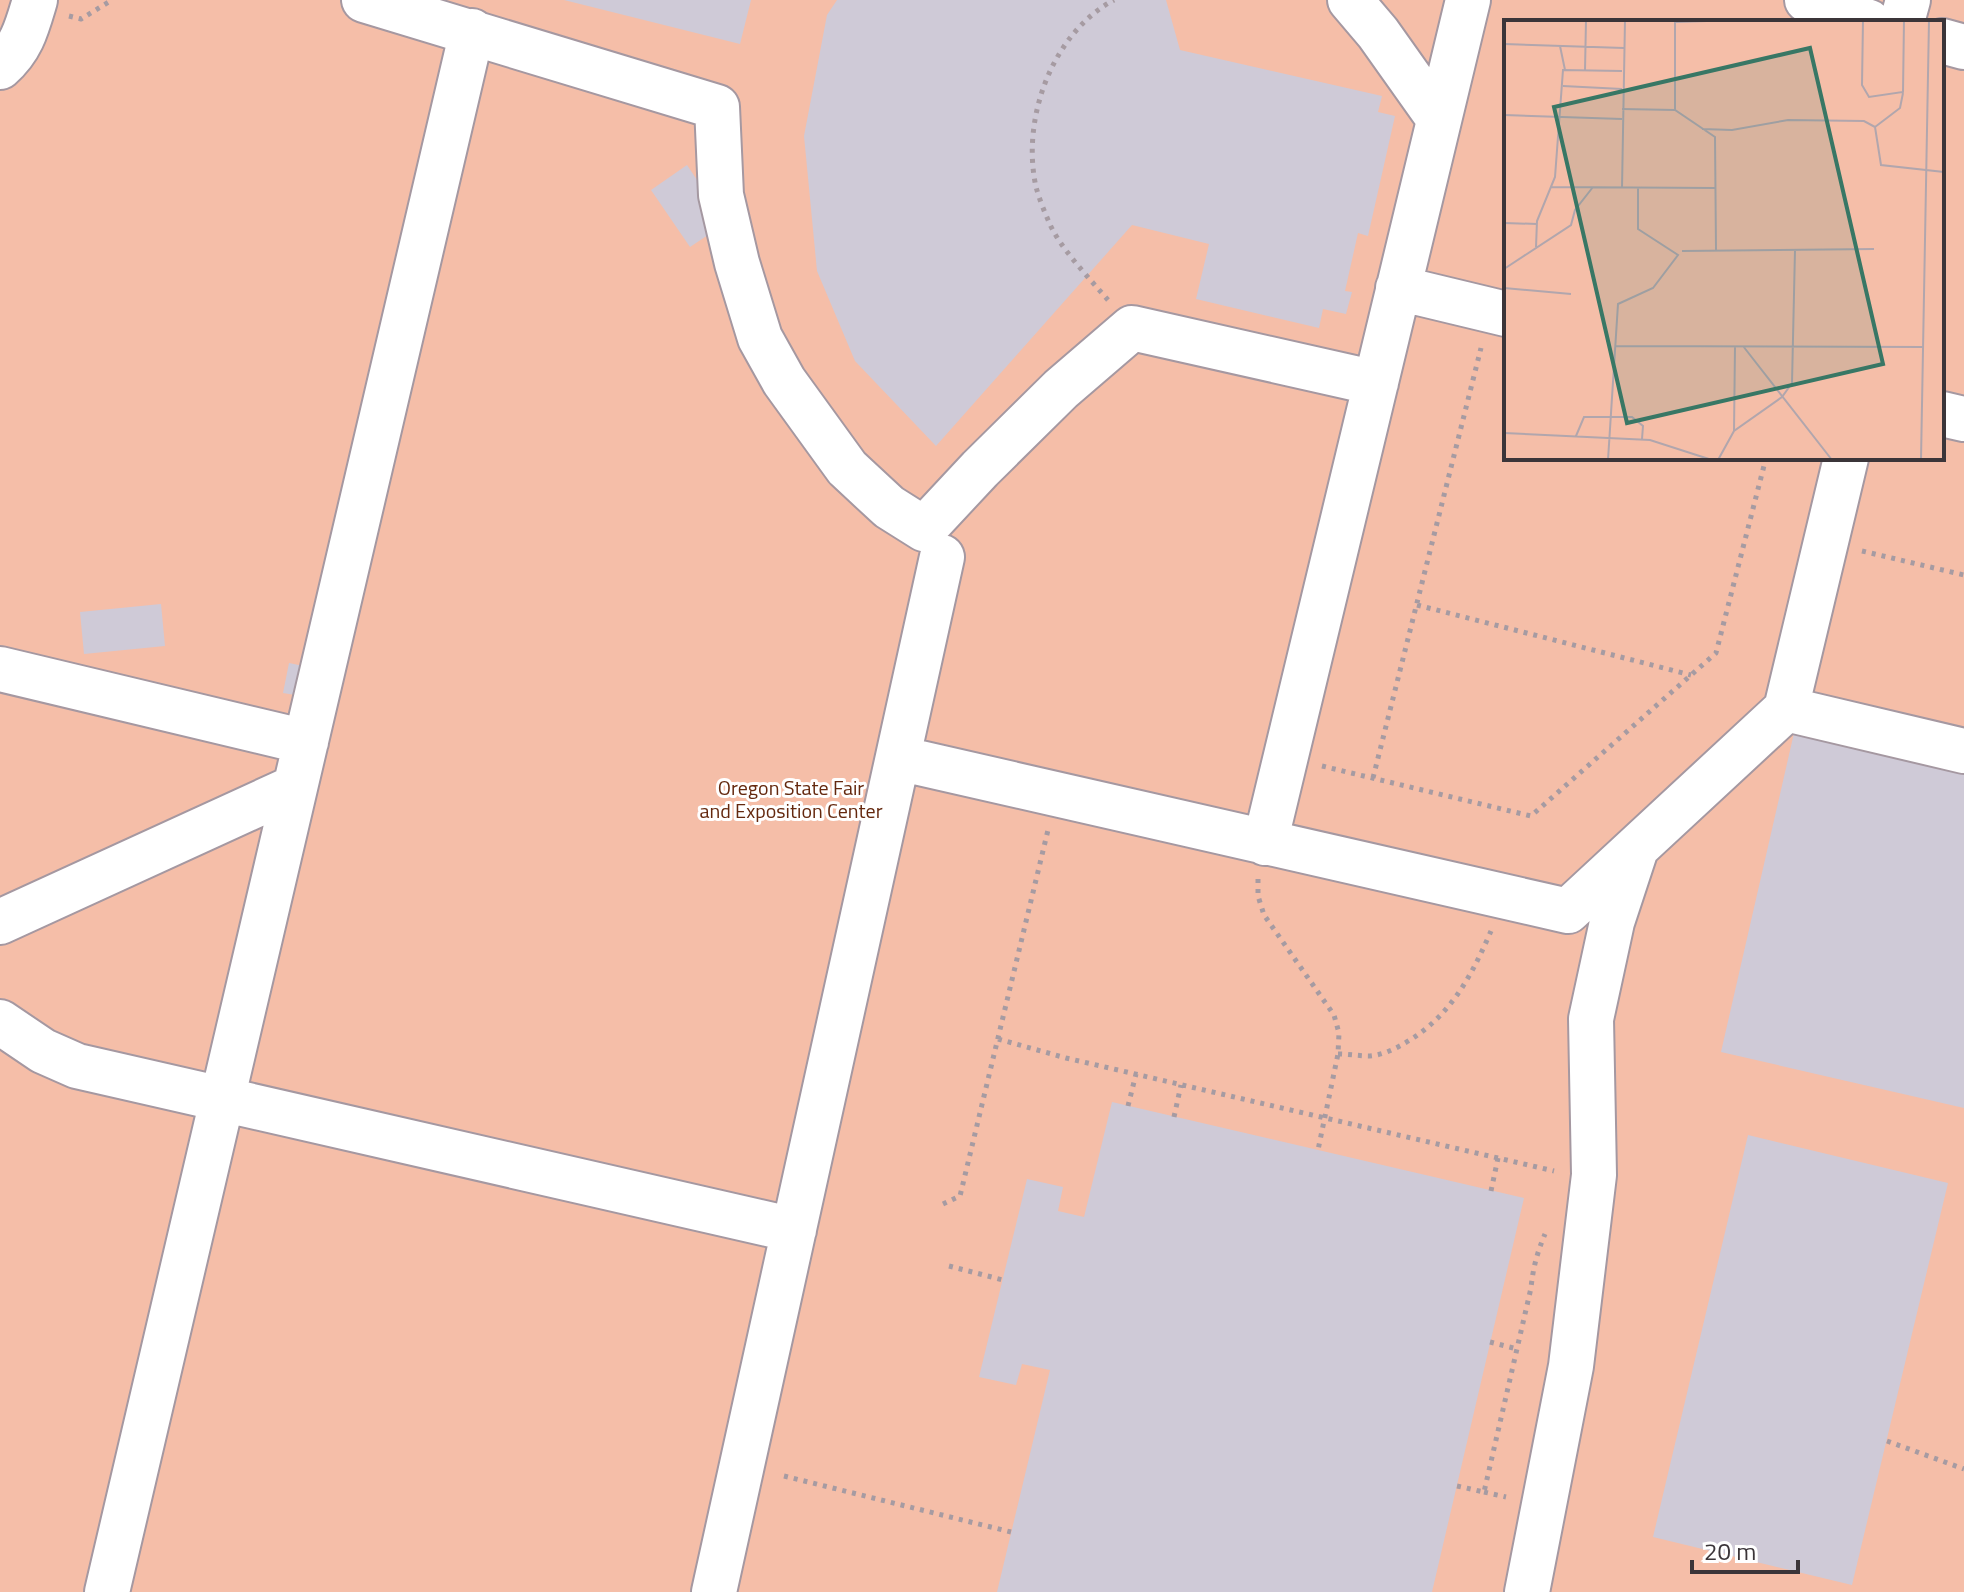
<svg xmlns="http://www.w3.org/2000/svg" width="1964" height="1592" viewBox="0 0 1964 1592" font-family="'Titillium Web',sans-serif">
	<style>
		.green { fill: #f5bea8; fill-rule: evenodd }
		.building { fill: #cfcad7 }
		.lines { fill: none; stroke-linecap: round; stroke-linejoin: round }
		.minor-casing { stroke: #a598a1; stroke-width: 48 }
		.path { stroke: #a69ba2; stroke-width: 5; stroke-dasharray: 4 6; stroke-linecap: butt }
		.minor { stroke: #fff; stroke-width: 44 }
		.labels { text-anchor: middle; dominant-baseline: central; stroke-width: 6; stroke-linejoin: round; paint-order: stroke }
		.park-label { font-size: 20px; fill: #64280e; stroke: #fff }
		.inset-road { fill: none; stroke: #b1a6ad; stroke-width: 2 }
		.view { fill: #387765; fill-opacity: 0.15; stroke: #387765; stroke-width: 4 }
		.inset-edge { fill: none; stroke: #3b3539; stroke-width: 4 }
	</style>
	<rect width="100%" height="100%" fill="#fff1fa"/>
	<path class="green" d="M 0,0 L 1964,0 L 1964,1592 L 0,1592 ZM 1506,22 L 1942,22 L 1942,458 L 1506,458 Z"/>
	<path class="building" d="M 564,0 L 751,0 L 740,44 Z
		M 837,0 L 1166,0 L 1180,50 L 1382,96 L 1378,112 L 1395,116 L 1368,236 L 1358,233 L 1345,291 L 1352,292 L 1346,314 L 1323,309 L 1319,328 L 1196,299 L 1209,244 L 1132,225 L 936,446 L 855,361 L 817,271 L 804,136 L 827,15 Z
		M 687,165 L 726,223 L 690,247 L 651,190 Z
		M 161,604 L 165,646 L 84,654 L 80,612 Z
		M 289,663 L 318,669 L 313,698 L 283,693 Z
		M 1794,733 L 1964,772 L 1964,1108 L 1721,1052 Z
		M 1112,1102 L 1524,1198 L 1432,1592 L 997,1592 L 1050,1370 L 1022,1364 L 1016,1385 L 979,1377 L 1027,1179 L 1063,1187 L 1058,1211 L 1084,1217 Z
		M 1748,1135 L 1948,1183 L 1852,1585 L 1653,1537 Z"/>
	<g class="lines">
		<g class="minor-casing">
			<path id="minor" d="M 364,0 L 717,107 L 721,195 L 737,263 L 760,338 L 784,381 L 847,468 L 889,507 L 924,529 L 980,469 L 1061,389 L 1132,328 L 1376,383
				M 1350,0 L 1378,33 L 1439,119
				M 1807,0 L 1869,22
				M 1902,22 L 1908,0
				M 1942,41 L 1964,47
				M 0,67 C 22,48 27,27 35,0
				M 1398,288 L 1506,314
				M 1942,414 L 1964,419
				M 0,669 L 306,742
				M 1786,709 L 1964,751
				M 898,758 L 1568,911 L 1786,709 L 1846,458
				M 1265,843 L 1468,0
				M 0,922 L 295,787
				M 0,1022 L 43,1051 L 77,1066 L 794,1230
				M 107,1592 L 472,31
				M 714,1592 L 942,557
				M 1527,1592 L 1571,1366 L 1594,1175 L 1591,1019 L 1612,922 L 1635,852"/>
		</g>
		<path class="path" d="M 69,16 L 81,19 L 112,0
			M 1108,300 C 1090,279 1059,247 1049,222 C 1044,211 1039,198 1036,187 C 1021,119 1052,33 1114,0
			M 1862,551 L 1964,575
			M 1417,605 L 1691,675
			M 1322,766 L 1531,816 L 1716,653 L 1766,458
			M 1373,778 L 1481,348
			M 1258,879 L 1258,896 L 1264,915 L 1334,1015 L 1339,1033 L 1338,1054 L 1318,1150
			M 998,1039 L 1066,1058 L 1554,1171
			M 1338,1054 C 1349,1054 1359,1056 1370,1056 C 1382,1055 1395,1049 1405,1043 C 1450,1017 1471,977 1491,931
			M 1128,1106 L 1136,1074
			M 1174,1117 L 1181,1085
			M 1491,1191 L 1498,1158
			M 943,1204 L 960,1196 L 1048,830
			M 949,1266 L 1003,1280
			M 1490,1342 L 1517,1349
			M 1887,1441 L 1964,1469
			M 784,1476 L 1011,1532
			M 1457,1486 L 1484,1492 L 1531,1288 C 1533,1268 1537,1253 1545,1234
			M 1484,1492 L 1506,1497"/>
		<use href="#minor" class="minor"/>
	</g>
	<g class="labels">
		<g class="park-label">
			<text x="791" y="787">Oregon State Fair<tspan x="791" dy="23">and Exposition Center</tspan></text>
		</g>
	</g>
	<g transform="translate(1504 20)">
		<rect width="440" height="440" fill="#fff1fa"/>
		<path d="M 0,0 L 440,0 L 440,440 L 0,440 Z" fill="#f5bea8"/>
		<path class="inset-road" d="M 359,0 L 358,65 L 365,77 L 399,72 L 400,0M 171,2 L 235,0M 0,24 L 120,28M 56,26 L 61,50M 81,50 L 82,0M 59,66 L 118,69M 118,89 L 171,90 L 211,117 L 212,230M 171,90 L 171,0M 0,95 L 118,99M 371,107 L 396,88 L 399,73M 198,109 L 228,110 L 284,100 L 360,101 L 371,107 L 377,145 L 440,152M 47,167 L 212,168M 118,168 L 121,0M 0,203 L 33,204M 32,227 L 33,201 L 51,157 L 59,50 L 118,51M 178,231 L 370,229M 0,249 L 67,205 L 71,190 L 89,167M 0,268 L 67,274M 111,326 L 419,327M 239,326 L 328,440M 230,411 L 231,326M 0,413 L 146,420 L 208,440M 72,416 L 80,397 L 128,397 L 139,406 L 138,419M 104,440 L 114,284 L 149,268 L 174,235 L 134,209 L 134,168M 214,440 L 230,411 L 278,377 L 288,363 L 291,230M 417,440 L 425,0"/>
		<path class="view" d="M 306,28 L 379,344 L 123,403 L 50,87 Z"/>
		<rect width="440" height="440" class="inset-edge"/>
	</g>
	<path d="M1692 1560v12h106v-12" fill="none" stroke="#3b3539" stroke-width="4"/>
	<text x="1704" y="1560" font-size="24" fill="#3b3539" stroke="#ffffff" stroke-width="6" paint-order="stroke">20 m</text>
</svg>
